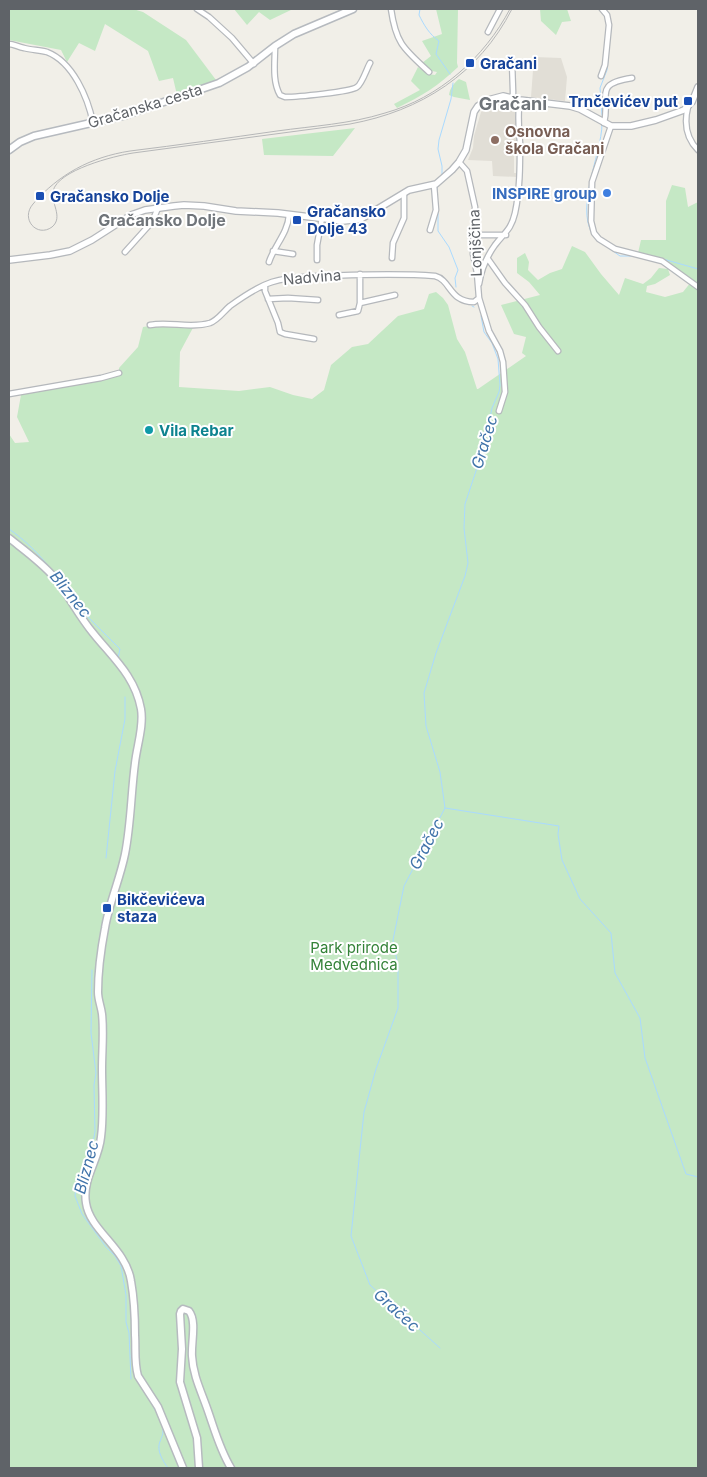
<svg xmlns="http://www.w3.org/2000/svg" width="707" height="1477" viewBox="0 0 707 1477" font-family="Inter,sans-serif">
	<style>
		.education { fill: #e1ded6 }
		.green { fill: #c5e8c5 }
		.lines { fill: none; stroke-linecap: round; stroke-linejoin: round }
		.stream { stroke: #aadaff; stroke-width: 1 }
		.minor-casing { stroke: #b5b8bc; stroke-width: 7 }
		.tertiary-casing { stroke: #b5b8bc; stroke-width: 8 }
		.secondary-casing { stroke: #b6babf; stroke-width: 9 }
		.minor { stroke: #fff; stroke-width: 4.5 }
		.tertiary { stroke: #fff; stroke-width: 5.5 }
		.secondary { stroke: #fff; stroke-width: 6 }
		.tram { stroke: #b6b7b8; stroke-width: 1 }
		.transit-dot { fill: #1a4fb4; stroke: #fff; stroke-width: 2 }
		.education-dot { fill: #8d6e63; stroke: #fff; stroke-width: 2 }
		.shop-dot { fill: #3f7fe0; stroke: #fff; stroke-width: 2 }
		.culture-dot { fill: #0f9aa8; stroke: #fff; stroke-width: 2 }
		.labels { text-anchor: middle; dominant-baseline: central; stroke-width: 4; stroke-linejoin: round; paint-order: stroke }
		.transit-label { font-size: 15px; font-weight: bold; fill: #164399; stroke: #fff; text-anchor: start }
		.street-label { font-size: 15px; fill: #5f6368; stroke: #fff }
		.education-label { font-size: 15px; font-weight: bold; fill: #785e54; stroke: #fff; text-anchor: start }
		.shop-label { font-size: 15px; font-weight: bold; fill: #366cbe; stroke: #fff; text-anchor: end }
		.culture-label { font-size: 15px; font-weight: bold; fill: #0d838f; stroke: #fff; text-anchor: start }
		.park-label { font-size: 15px; fill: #348238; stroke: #fff }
		.neighbourhood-label { font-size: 16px; font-weight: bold; fill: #70757a; stroke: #fff }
		.water-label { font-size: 16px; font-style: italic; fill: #4174aa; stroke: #fff }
		.quarter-label { font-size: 18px; font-weight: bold; fill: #70757a; stroke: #fff }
	</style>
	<rect width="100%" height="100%" fill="#f1efe8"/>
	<path class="education" d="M 534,57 L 561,58 L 567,77 L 565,101 L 531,97 Z
		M 503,101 L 511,102 L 515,105 L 518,149 L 514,150 L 514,173 L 518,173 L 518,177 L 493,176 L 492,161 L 468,160 L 473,148 L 474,136 L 481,112 L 487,107 Z"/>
	<path class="green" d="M 9,9 L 133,9 L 143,12 L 186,40 L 216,80 L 177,95 L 173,78 L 159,81 L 148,51 L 105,24 L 95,51 L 79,43 L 67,62 L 61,50 L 9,40 Z
		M 234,9 L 293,9 L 270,20 L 259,12 L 247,25 Z
		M 436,9 L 458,9 L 457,63 L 458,67 C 438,86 422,96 397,108 L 394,104 L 420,90 L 411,81 L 418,67 L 428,74 L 435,75 L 437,72 L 432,71 L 422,63 L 431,56 L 422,41 L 442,34 Z
		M 540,9 L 567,9 L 571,21 L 562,22 L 556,35 L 541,21 Z
		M 459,79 L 466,82 L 470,100 L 454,97 L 449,95 C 450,88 454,83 459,79 Z
		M 355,128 L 333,156 L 264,155 L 262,139 Z
		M 672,185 L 685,188 L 688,207 L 698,202 L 698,1468 L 9,1468 L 9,434 L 15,443 L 29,442 L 17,417 L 21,395 L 119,376 L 119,368 L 138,347 L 143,327 L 163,324 L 195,324 L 180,352 L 179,387 L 239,391 L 270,387 L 293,395 L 312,399 L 324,390 L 331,365 L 352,347 L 368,344 L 398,316 L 424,309 L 429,294 L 436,292 L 443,298 L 448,305 L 457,339 L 465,352 L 477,389 L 478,389 L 526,356 L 522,353 L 526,337 L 514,334 L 501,305 L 540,295 L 529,282 L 517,273 L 517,258 L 525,253 L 529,262 L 528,270 L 538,280 L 550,273 L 562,269 L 572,246 L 585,252 L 601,274 L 619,295 L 625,278 L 643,284 L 651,278 L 659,268 L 668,269 L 670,275 L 655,284 L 647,286 L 646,292 L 665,297 L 683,292 L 691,282 L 660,259 L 638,253 L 641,240 L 666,240 L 666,201 Z"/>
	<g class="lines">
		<path class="stream" d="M 420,9 L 419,15 C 424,25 429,34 439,41 L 436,54 L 450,74
			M 608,54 L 611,29 L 609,16
			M 602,115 L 600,88 L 607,70 L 608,60
			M 442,175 L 442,166 L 438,149 L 439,140 L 451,99 L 453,83
			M 437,187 L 437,202
			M 438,211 L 438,231 L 449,247 L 458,270 L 455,278 L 456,287
			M 597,240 C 571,214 602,155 602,124
			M 600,242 L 620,256 L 632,256
			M 663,259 L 698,269
			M 472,306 L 474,307
			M 9,529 C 25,540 38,553 51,569
			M 68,592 L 87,616 L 120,649 L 118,658
			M 445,808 L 559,826 L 558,834 L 562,860 L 580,899 L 611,933 L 615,973 L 640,1018 L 645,1058 L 686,1174 L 698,1177
			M 106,858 L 115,771 L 125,719 L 125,697
			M 92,970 L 91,1033 L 96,1073 L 94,1085 L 95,1132 L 92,1147 L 76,1186 L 75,1196 L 82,1214 L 106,1247 L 115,1256 L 121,1266 L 126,1295 L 126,1322 L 129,1333 L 131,1379
			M 440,1348 L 370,1285 L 351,1236 L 364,1112 L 376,1069 L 398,1008 L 398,966 L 393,940 L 404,886 L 445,808 L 440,772 L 426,726 L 424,693 L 436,653 L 465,576 L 468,563 L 464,528 L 465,504 L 483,450 L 492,408 L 499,392 L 500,385 L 498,359 L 492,343 L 484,332 L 481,316
			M 154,1409 L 157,1412
			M 162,1425 C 165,1435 161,1436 159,1445 C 158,1453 163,1461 168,1468"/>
		<g class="minor-casing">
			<path id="minor" d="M 197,9 L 209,17 L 232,38 L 254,64
				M 391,9 C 396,44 404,49 429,72
				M 488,32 L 500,9
				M 9,44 C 14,44 18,47 24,48 C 31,50 40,50 47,52 C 73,62 88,98 93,123
				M 275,46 C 275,62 272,81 280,95 L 285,97 C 296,97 351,92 357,87 C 362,84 367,68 370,63
				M 512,62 L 513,91 L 513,98
				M 601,76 L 605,65 L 609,25 L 607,15 L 602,9
				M 688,107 C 684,123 686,138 698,150
				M 604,123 C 611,96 592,84 632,78
				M 611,126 L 592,182 L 591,221 L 594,233 L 599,239 L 615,249 L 662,261 L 698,287
				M 459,162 L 467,171 L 475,207 L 473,254 L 477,273 L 479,298 L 489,331 L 500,351 L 503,362 L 505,392 L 499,411
				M 430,230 L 436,210 L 434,185
				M 473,235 L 506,235
				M 273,251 L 293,254
				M 125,252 L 152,222 L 158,208
				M 392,258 L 393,243 L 404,218 L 404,193
				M 488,259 L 505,283 L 525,305 L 539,327 L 558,351
				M 317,260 L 317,245 L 322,218
				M 269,262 C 274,246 288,233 289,215
				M 360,274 L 360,303 L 395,295
				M 479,284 C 481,271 487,256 495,245 C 505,232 511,230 515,213 C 520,190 520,166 520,143 C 519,128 517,115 520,100
				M 265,287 L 265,291 L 278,323 L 280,332 L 285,334 L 314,339
				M 268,299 L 288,298 L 318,300
				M 339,315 L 358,311 L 360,303
				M 150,325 C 169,321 190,329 210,323 C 218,320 223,312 230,306 C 241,298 260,286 272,282 C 287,277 302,277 317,276 C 357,275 396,273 435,276 C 451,280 449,302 474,302 L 479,298
				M 9,394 L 101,378 L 119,373"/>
		</g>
		<g class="tertiary-casing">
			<path id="tertiary" d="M 9,260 L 50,255 L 70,251 L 92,240 L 131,215 L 145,210 L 174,206 L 184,205 L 204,206 L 236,211 L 278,213 L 343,221 L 361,219 L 409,190 L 436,184 L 452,170 L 459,162 L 466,150 L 474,112 L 478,106 L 488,100 L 503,96 L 520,100 L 570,106 L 580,109 L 611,126 L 631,126 L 656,120 L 684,110 L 692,102 L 698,87"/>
		</g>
		<g class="secondary-casing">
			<path id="secondary" d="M 9,150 L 20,142 L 34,136 L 126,115 L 219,83 L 248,67 L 275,46 L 294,34 L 353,9
				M 9,538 C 24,550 41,562 54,577 C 68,594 78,615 93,633 C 113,658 135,676 141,709 C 144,726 137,745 135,763 C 131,793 131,824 125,854 C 120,879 109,903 105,928 C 101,949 98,971 98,992 C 98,1000 101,1006 102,1014 C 104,1032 102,1051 102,1069 C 102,1091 104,1115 101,1137 C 99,1160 82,1179 86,1203 C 90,1231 126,1248 131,1281 C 134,1298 135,1317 135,1335 C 136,1349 134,1362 138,1376 L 158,1407 L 183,1468
				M 199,1468 L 197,1438 L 180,1382 L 182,1349 L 180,1314 L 181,1311 L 183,1309 L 189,1311 C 197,1321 191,1343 192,1356 C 193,1376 202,1393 208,1411 C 215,1431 220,1450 231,1468"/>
		</g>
		<use href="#minor" class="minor"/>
		<use href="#tertiary" class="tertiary"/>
		<use href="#secondary" class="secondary"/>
		<path class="tram" d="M 510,9 C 484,58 439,98 385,113 C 350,124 313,126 277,131 C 228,138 179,145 130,151 C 91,157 59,174 33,204 C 20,219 37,238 52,227 C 64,217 50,202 53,191 C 58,170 114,156 133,153 L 350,124 C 421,111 479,74 512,9"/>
	</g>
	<g class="transit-dot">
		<rect x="465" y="58" width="10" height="10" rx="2.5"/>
		<rect x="683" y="96" width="10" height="10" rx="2.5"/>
		<rect x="35" y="191" width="10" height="10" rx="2.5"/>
		<rect x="292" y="215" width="10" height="10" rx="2.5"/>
		<rect x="102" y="903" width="10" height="10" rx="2.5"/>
	</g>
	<circle class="education-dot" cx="495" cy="140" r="5"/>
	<circle class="shop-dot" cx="607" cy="193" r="5"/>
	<circle class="culture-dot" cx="149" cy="430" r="5"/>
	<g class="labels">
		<g class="transit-label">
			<text x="480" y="63">Gračani</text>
			<text x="678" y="101" text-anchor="end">Trnčevićev put</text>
			<text x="50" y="196">Gračansko Dolje</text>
			<text x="307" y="211">Gračansko<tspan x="307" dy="17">Dolje 43</tspan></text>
			<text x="117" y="899">Bikčevićeva<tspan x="117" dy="17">staza</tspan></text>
		</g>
		<g class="street-label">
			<text transform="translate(145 106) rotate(-17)">Gračanska cesta</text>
			<text transform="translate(475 243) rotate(-92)">Lonjščina</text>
			<text transform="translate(312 277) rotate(-5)">Nadvina</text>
		</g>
		<g class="education-label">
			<text x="505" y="131">Osnovna<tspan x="505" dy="17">škola Gračani</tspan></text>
		</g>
		<g class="shop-label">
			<text x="597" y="193">INSPIRE group</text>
		</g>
		<g class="culture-label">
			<text x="159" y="430">Vila Rebar</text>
		</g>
		<g class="park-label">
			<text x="354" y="947">Park prirode<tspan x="354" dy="17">Medvednica</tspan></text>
		</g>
		<g class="neighbourhood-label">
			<text x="162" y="220">Gračansko Dolje</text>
		</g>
		<g class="water-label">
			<text transform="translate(484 442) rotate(-73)">Gračec</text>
			<text transform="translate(71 594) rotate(51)">Bliznec</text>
			<text transform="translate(426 844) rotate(-62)">Gračec</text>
			<text transform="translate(86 1167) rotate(-75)">Bliznec</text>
			<text transform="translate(397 1310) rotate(42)">Gračec</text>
		</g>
		<g class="quarter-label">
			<text x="513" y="103">Gračani</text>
		</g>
	</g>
	<rect width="707" height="1477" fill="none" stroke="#5f6368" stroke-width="20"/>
</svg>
